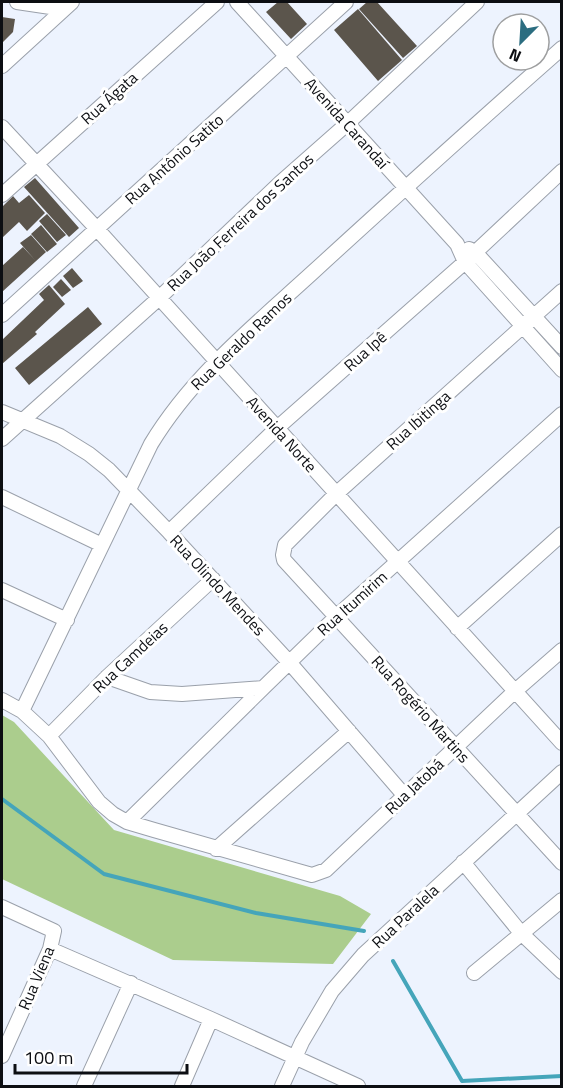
<svg xmlns="http://www.w3.org/2000/svg" width="563" height="1088" viewBox="0 0 563 1088" font-family="'Titillium Web',sans-serif">
	<style>
		.forest { fill: #abcd8d }
		.lines { fill: none; stroke-linecap: round; stroke-linejoin: round }
		.stream { stroke: #45a5ba; stroke-width: 4 }
		.building { fill: #5b554c }
		.street-casing { stroke: #9aa0aa; stroke-width: 16 }
		.street { stroke: #fff; stroke-width: 14 }
		.labels { text-anchor: middle; dominant-baseline: central; stroke-width: 6; stroke-linejoin: round; paint-order: stroke }
		.street-label { font-size: 16px; fill: #0c0e12; stroke: #fff }
	</style>
	<rect width="100%" height="100%" fill="#edf3fe"/>
	<path class="forest" d="M 2,715 L 14,722 L 114,830 L 340,896 L 371,914 L 333,964 L 173,960 L 2,879 Z"/>
	<g class="lines">
		<path class="stream" d="M 2,799 L 104,874 L 256,913 L 364,931
			M 393,961 L 462,1081 L 562,1076"/>
	</g>
	<path class="building" d="M 278,2 L 287,2 L 307,24 L 291,39 L 266,12 Z
		M 367,2 L 377,2 L 417,46 L 403,58 L 359,9 Z
		M 358,9 L 402,60 L 378,81 L 334,30 Z
		M 2,17 L 15,19 L 13,32 L 2,43 Z
		M 35,178 L 79,228 L 69,237 L 24,187 Z
		M 29,195 L 45,213 L 27,231 L 19,222 L 2,238 L 2,207 L 13,196 L 19,203 Z
		M 47,214 L 66,235 L 57,242 L 39,221 Z
		M 41,225 L 57,244 L 47,252 L 31,234 Z
		M 31,235 L 46,252 L 2,292 L 2,266 L 23,247 L 35,260 L 20,243 Z
		M 72,268 L 83,281 L 73,288 L 63,276 Z
		M 61,279 L 71,290 L 62,297 L 53,287 Z
		M 49,285 L 65,304 L 35,332 L 37,334 L 2,364 L 2,340 L 44,300 L 39,294 Z
		M 88,307 L 102,324 L 29,385 L 15,368 Z"/>
	<g class="lines">
		<g class="street-casing">
			<path id="street" d="M 17,2 L 64,9
				M 237,2 L 457,244 L 465,262 L 562,370
				M 2,66 L 72,2
				M 2,127 L 97,229 L 562,743
				M 2,195 L 217,2
				M 469,249 L 475,252 L 562,347
				M 562,291 L 336,494 L 285,545 L 283,555 L 284,560 L 562,863
				M 2,315 L 346,2
				M 2,412 L 60,436 L 89,454 L 109,470 L 169,532 L 289,662 L 404,795
				M 2,439 L 158,299 L 280,183 L 348,123 L 477,2
				M 2,497 L 102,545
				M 169,532 L 276,429 L 465,262 L 562,171
				M 2,590 L 67,620
				M 457,628 L 562,534
				M 107,677 L 150,692 L 182,694 L 263,688 L 337,616 L 562,414
				M 2,700 L 22,711 L 49,736 L 99,802 L 113,814 L 127,822 L 154,830 L 312,875 L 326,870 L 514,692 L 562,650
				M 22,711 L 151,444 C 192,376 254,326 312,273 C 395,197 478,122 562,48
				M 49,736 L 107,677 L 213,579
				M 127,822 L 263,688
				M 216,849 L 349,731
				M 463,862 L 521,933 L 562,972
				M 2,907 L 54,931 L 50,949 L 2,1056
				M 50,949 L 211,1019 L 358,1086
				M 474,973 L 562,900
				M 84,1086 L 131,983
				M 182,1086 L 211,1019
				M 282,1086 L 302,1042 L 332,991 L 363,955 L 562,772"/>
		</g>
		<use href="#street" class="street"/>
	</g>
	<g class="labels">
		<g class="street-label">
			<text transform="translate(109 98) rotate(-42)">Rua Ágata</text>
			<text transform="translate(347 123) rotate(48)">Avenida Carandaí</text>
			<text transform="translate(174 159) rotate(-42)">Rua Antônio Satito</text>
			<text transform="translate(240 222) rotate(-43)">Rua João Ferreira dos Santos</text>
			<text transform="translate(241 341) rotate(-44)">Rua Geraldo Ramos</text>
			<text transform="translate(365 351) rotate(-42)">Rua Ipê</text>
			<text transform="translate(418 420) rotate(-42)">Rua Ibitinga</text>
			<text transform="translate(282 434) rotate(48)">Avenida Norte</text>
			<text transform="translate(218 585) rotate(47)">Rua Olindo Mendes</text>
			<text transform="translate(352 603) rotate(-42)">Rua Itumirim</text>
			<text transform="translate(130 657) rotate(-43)">Rua Camdeias</text>
			<text transform="translate(421 709) rotate(48)">Rua Rogério Martins</text>
			<text transform="translate(414 786) rotate(-43)">Rua Jatobá</text>
			<text transform="translate(405 916) rotate(-43)">Rua Paralela</text>
			<text transform="translate(36 978) rotate(-67)">Rua Viena</text>
		</g>
	</g>
	<rect width="563" height="1088" fill="none" stroke="#0c0e12" stroke-width="6"/>
	<g transform="translate(521 42) rotate(204)"><circle r="28" fill="#ffffff" stroke="#9e9fa0" stroke-width="1.5"/>
	<path d="M0-4.5L10 22L0 15L-10 22Z" fill="#2b6d80"/>
	<text y="-9" font-size="16" font-weight="bold" text-anchor="middle" fill="#0c0e12">N</text>
	</g>
	<path d="M15 1064v9h172v-9" fill="none" stroke="#0c0e12" stroke-width="3"/>
	<text x="24" y="1064" font-size="18" fill="#0c0e12" stroke="#ffffff" stroke-width="4.5" paint-order="stroke">100 m</text>
</svg>
